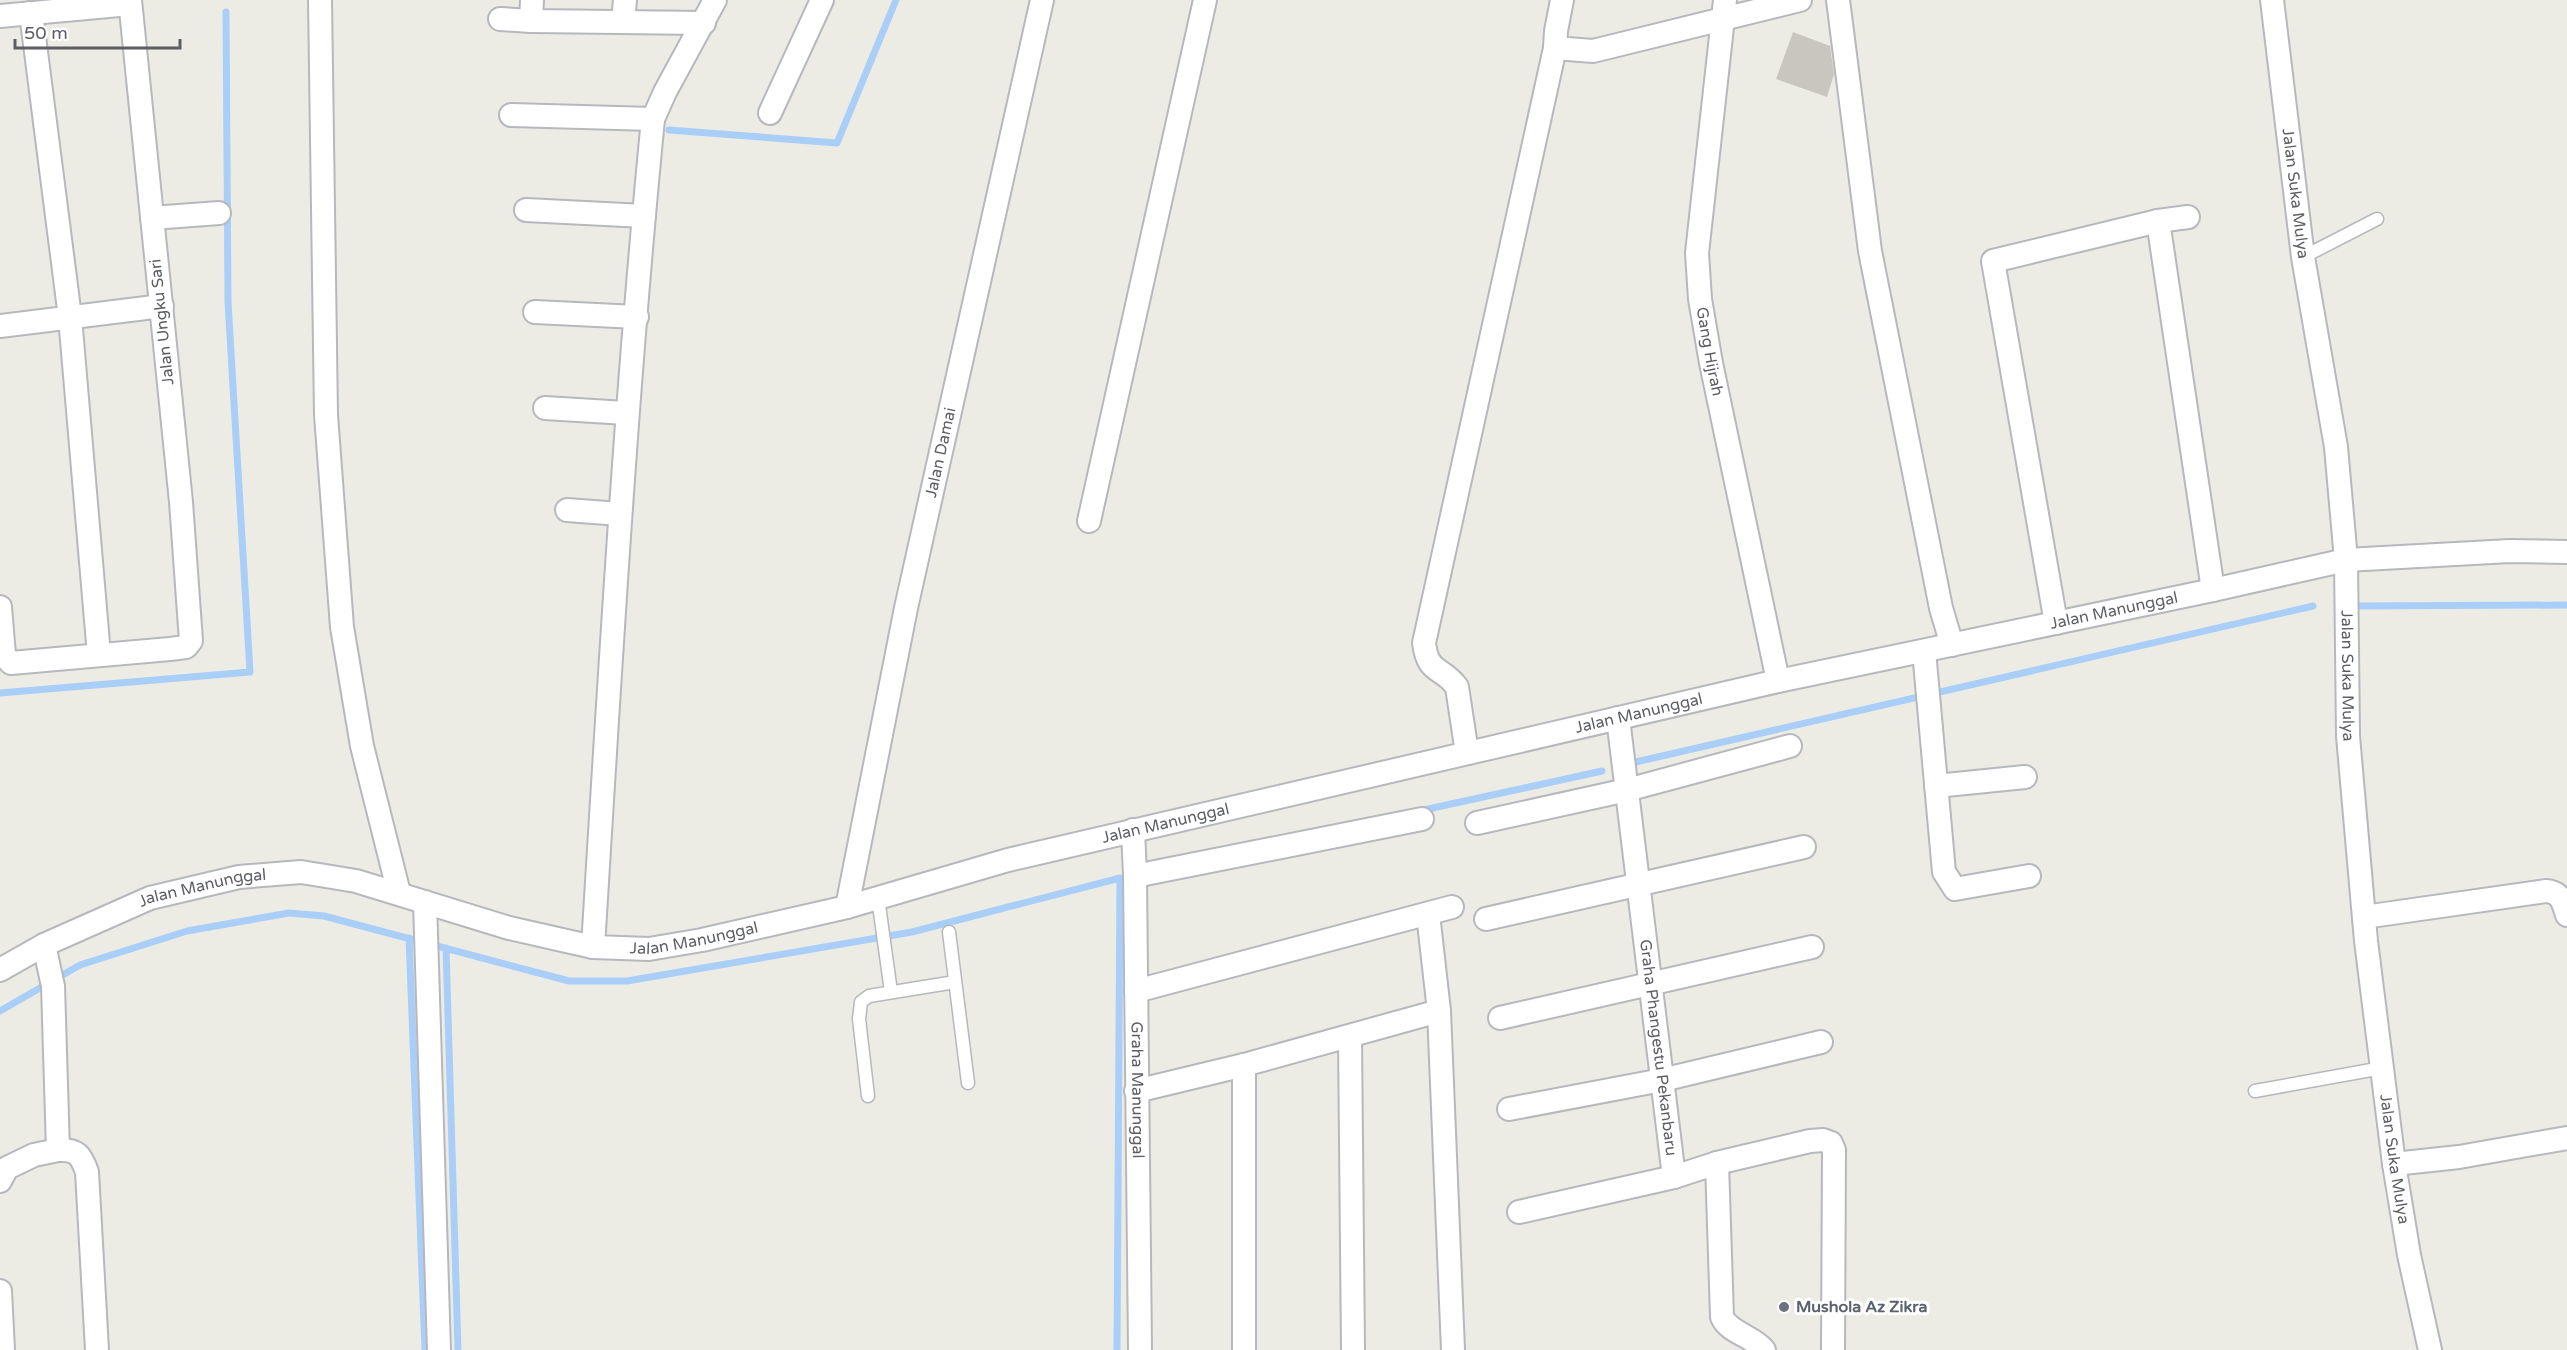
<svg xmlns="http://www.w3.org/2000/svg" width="2567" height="1350" viewBox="0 0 2567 1350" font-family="'Varela Round',sans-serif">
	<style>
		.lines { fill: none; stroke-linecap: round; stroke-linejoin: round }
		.stream { stroke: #a9cff8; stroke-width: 7 }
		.building { fill: #c9c6c0 }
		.service-casing { stroke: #b6b8bd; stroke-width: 15 }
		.minor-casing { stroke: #b6b8bd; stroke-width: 26 }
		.service { stroke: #fff; stroke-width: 12 }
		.minor { stroke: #fff; stroke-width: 22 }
		.worship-dot { fill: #6b7280; stroke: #fff; stroke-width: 2 }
		.labels { text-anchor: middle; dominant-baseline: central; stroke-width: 6; stroke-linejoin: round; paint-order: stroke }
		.street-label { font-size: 16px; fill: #5c5e63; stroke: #fff }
		.worship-label { font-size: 16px; font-weight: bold; fill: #5b616d; stroke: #fff; text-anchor: start }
	</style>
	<rect width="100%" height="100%" fill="#edece4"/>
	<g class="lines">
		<path class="stream" d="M 669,130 L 837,143 L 896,0
			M 2355,606 L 2567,605
			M 0,693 L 250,672 L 228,302 L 226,12
			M 1636,762 L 2313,606
			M 1419,811 L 1602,771
			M 409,938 L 425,1350
			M 446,948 L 458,1350
			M 0,1011 L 80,965 L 187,931 L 289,913 L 324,916 L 569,981 L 627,981 L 912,932 L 1120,878 L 1117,1350"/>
	</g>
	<path class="building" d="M 1793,32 L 1830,46 L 1834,74 L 1827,97 L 1776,79 Z"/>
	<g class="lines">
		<g class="service-casing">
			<path id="service" d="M 2303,257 L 2377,219
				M 878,898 L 891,992
				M 949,932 L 968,1083
				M 2255,1091 L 2382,1068
				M 868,1096 L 859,1019 L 861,1002 L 869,996 L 955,982"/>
		</g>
		<g class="minor-casing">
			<g id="minor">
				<path d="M 320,0 L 326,415 L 342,627 L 362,746 L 399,893"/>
				<path d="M 532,0 L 531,21 L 704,23"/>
				<path d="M 1562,0 L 1556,31 L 1555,48 L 1593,51 L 1800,0"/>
				<path id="s1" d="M 1725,0 L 1697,253 L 1700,299 L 1711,363 L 1778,681"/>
				<path d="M 1838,0 L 1870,251 L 1941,608 L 1952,645"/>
				<path id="s2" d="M 2272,0 L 2303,257 L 2336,447 L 2346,560 L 2348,736 L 2366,941 L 2394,1164 L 2409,1255 L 2430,1350"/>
				<path d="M 31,13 L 70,317 L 99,655"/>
				<path d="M 0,16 L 130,4"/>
				<path d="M 500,19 L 531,21"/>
				<path d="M 623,21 L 625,0"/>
				<path d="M 770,113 L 822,0"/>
				<path d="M 511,115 L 653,119"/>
				<path d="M 526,210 L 644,216"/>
				<path d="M 152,218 L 219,213"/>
				<path d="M 2158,221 L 2213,590"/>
				<path d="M 535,312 L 637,317"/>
				<path d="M 0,326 L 162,306"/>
				<path d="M 545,408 L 626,413"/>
				<path d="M 567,510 L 620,514"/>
				<path d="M 1089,521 L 1205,0"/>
				<path d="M 0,607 L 4,655 L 11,663 L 170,649 L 186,647 L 191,641 L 181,502 L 130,0"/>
				<path d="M 2056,623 L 1993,261 L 2158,221 L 2188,217"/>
				<path d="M 1924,651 L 1944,872 L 1955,889 L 2029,876"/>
				<path id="s3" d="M 1618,718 L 1674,1177 L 1717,1163 L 1722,1317 C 1729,1333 1753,1336 1764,1350"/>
				<path d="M 1467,753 L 1457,687 C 1442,666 1428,675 1424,643 L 1555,48"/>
				<path d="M 1936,786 L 2025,777"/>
				<path d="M 1477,823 L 1627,790 L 1790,746"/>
				<path id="s4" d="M 1133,830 L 1135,875 L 1140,1350"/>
				<path d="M 1135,876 L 1422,819"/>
				<path d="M 425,902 L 439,1350"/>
				<path id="s5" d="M 847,907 L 906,608 L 1042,0"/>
				<path d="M 2364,917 L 2546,891 C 2561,892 2563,902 2567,915"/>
				<path d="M 1486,919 L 1804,847"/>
				<path d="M 593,947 C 610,671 626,394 653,119 L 665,92 L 715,0"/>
				<path id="s6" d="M 0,970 L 44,945 L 150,898 L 239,877 L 301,872 L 356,881 L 509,928 L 593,947 L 649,949 L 702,940 L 847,907 L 1008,860 L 1778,681 L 2213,590 L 2346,560 L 2510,551 L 2567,552"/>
				<path d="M 1136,991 L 1452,907"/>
				<path d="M 1439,1011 L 1453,1350"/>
				<path d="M 1500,1018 L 1812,947"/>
				<path d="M 1350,1037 L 1353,1350"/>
				<path d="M 1244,1065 L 1244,1350"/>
				<path d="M 1136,1091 L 1244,1065 L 1439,1011 L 1428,914"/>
				<path d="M 1509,1109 L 1662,1080 L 1821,1042"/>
				<path d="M 58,1150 C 77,1149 81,1155 87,1172 L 97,1350"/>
				<path d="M 1717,1163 L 1810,1141 L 1823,1140 L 1831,1143 L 1834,1150 L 1833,1350"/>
				<path d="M 2394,1164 L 2459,1157 L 2567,1138"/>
				<path d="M 0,1181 L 7,1168 L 34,1155 L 58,1150 L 53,986 L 44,945"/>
				<path d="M 1519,1212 L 1674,1177"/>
				<path d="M 0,1291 L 3,1350"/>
			</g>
		</g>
		<use href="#service" class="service"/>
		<use href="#minor" class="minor"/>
	</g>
	<circle class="worship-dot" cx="1784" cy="1307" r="6"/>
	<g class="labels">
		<g class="street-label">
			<text stroke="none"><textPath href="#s2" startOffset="195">Jalan Suka Mulya</textPath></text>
			<text transform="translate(162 322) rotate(-96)">Jalan Ungku Sari</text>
			<text stroke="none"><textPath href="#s1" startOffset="354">Gang Hijrah</textPath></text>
			<text stroke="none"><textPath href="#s5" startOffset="464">Jalan Damai</textPath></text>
			<text stroke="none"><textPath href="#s6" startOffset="2182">Jalan Manunggal</textPath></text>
			<text stroke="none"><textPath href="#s2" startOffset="681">Jalan Suka Mulya</textPath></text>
			<text stroke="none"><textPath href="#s6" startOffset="1696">Jalan Manunggal</textPath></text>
			<text stroke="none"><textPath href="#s6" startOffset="1210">Jalan Manunggal</textPath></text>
			<text stroke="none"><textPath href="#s6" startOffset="220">Jalan Manunggal</textPath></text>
			<text stroke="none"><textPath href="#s6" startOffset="724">Jalan Manunggal</textPath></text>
			<text stroke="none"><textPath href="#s3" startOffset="332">Graha Phangestu Pekanbaru</textPath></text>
			<text stroke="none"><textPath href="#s4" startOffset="260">Graha Manunggal</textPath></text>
			<text stroke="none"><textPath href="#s2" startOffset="1167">Jalan Suka Mulya</textPath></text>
		</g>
		<g class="worship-label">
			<text x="1796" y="1307">Mushola Az Zikra</text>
		</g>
	</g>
	<path d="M15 39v9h165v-9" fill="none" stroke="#5c5e63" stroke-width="3"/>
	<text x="24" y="39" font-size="18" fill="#5c5e63" stroke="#ffffff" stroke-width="4.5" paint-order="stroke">50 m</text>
</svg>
